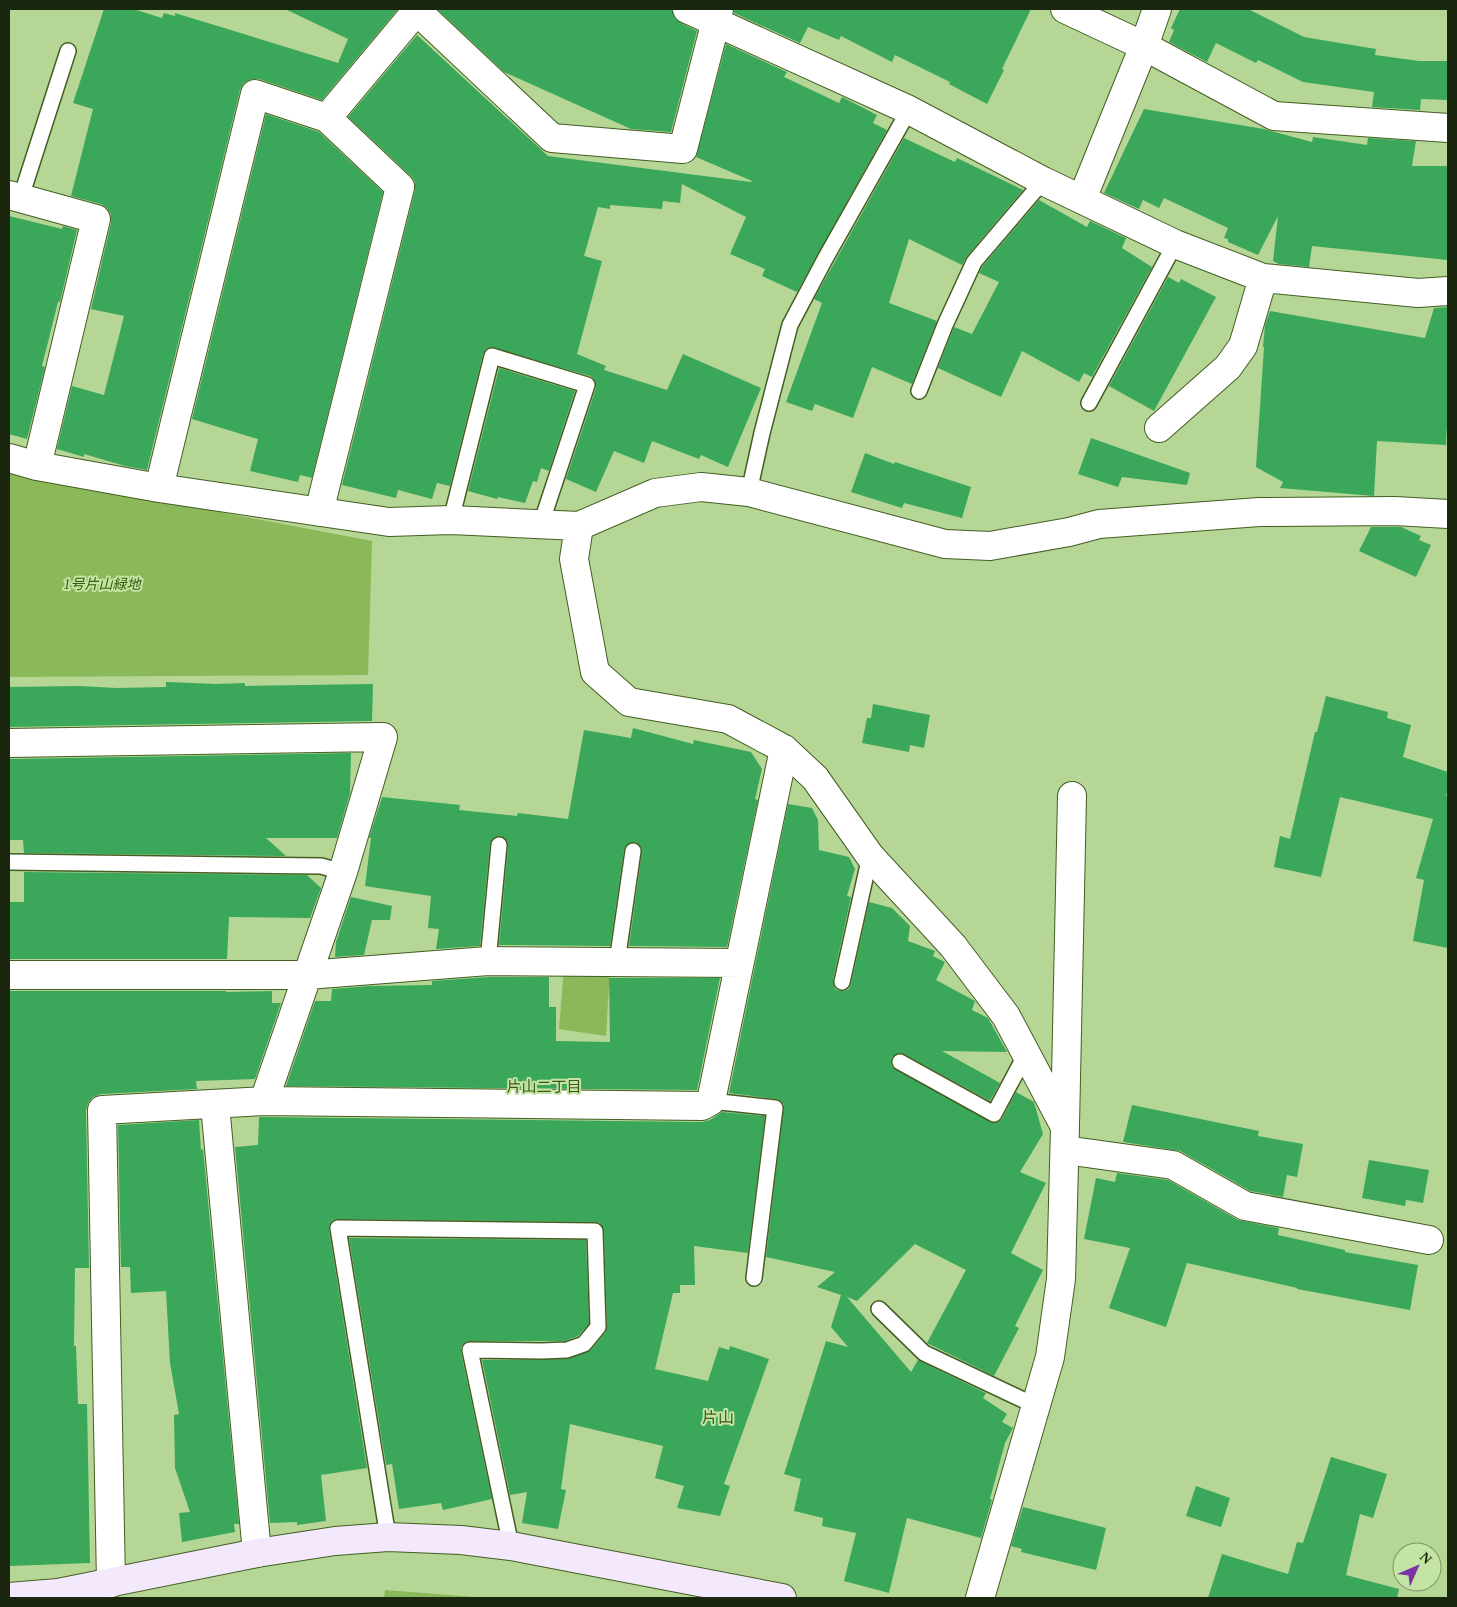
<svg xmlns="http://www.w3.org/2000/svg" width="1457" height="1607" viewBox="0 0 1457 1607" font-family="'Times New Roman','Noto Sans JP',serif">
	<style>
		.green { fill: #8bb859 }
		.building { fill: #3aa75b }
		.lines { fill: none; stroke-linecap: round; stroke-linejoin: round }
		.lane-casing { stroke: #435e22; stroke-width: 18 }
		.street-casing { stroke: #435e22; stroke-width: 30 }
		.secondary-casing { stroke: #435e22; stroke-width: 30 }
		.lane { stroke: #fff; stroke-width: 15 }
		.street { stroke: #fff; stroke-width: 28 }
		.secondary { stroke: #f4e8fd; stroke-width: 28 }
		.labels { text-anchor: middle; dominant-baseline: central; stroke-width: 4; stroke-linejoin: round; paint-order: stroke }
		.park-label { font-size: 14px; font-style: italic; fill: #3a5a0b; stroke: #c3e4a3 }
		.neighbourhood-label { font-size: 15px; fill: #3e591d; stroke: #c3e4a3 }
		.quarter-label { font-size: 16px; fill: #3e591d; stroke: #c3e4a3 }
	</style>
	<rect width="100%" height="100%" fill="#b6d696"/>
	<path class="green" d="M 9,472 L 372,541 L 368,675 L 9,677 Z
		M 564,968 L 610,968 L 606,1036 L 559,1029 Z
		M 385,1590 L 474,1597 L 474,1598 L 384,1598 Z"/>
	<path class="building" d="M 104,9 L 133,9 L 162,18 L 164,13 L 175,16 L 175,13 L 338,63 L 348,39 L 285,9 L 398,9 L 322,100 L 259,79 L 252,79 L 244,83 L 240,90 L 147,470 L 125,466 L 84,454 L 84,457 L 57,449 L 72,386 L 104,395 L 124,316 L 91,309 L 111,223 L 111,214 L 107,208 L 101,204 L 71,196 L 93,109 L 73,103 Z
		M 437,9 L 672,9 L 675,18 L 681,23 L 697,31 L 671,132 L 631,129 L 504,72 Z
		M 734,9 L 1031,9 L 1002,69 L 1004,70 L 987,104 L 949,84 L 950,82 L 895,55 L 892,62 L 841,36 L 839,40 L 808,27 L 800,43 L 734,13 Z
		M 1180,9 L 1248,9 L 1304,37 L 1376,49 L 1375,55 L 1419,61 L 1448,61 L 1448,100 L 1421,99 L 1420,110 L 1372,107 L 1374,92 L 1303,82 L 1258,60 L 1256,63 L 1216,43 L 1207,62 L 1169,42 L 1174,30 L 1171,28 Z
		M 417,35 L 548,156 L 751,182 L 752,181 L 696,157 L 726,44 L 787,72 L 784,77 L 839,103 L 842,97 L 877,115 L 873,123 L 887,130 L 797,292 L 762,276 L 765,269 L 730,254 L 746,217 L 682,184 L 680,203 L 663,201 L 662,209 L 610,205 L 610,209 L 598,207 L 584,256 L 602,261 L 577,354 L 606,366 L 604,370 L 667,390 L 683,354 L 761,388 L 728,467 L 701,455 L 699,459 L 652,441 L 644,463 L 614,451 L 596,492 L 566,479 L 596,388 L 594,379 L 590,376 L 490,347 L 486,349 L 483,354 L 450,486 L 437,483 L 432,499 L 398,490 L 396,498 L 342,485 L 415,190 L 415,182 L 411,176 L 348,117 Z
		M 1144,109 L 1264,129 L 1312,142 L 1313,137 L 1367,145 L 1368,138 L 1416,141 L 1412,166 L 1448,166 L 1448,260 L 1312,246 L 1309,267 L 1279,264 L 1273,261 L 1278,216 L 1258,255 L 1228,242 L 1228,239 L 1224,238 L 1228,228 L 1164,198 L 1159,208 L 1143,200 L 1139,209 L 1104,193 Z
		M 266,114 L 319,132 L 383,192 L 312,478 L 300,475 L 298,482 L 250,471 L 258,439 L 192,419 Z
		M 904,138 L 955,162 L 957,158 L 1023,190 L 967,256 L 962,265 L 909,239 L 889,303 L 937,321 L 912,384 L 872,367 L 853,418 L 815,404 L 812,411 L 786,402 L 822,303 L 814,299 Z
		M 1039,200 L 1087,227 L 1090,221 L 1126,238 L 1122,248 L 1152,267 L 1092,377 L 1084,373 L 1079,382 L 1022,351 L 1001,397 L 938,368 L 954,327 L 972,334 L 999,282 L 979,273 L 982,267 Z
		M 9,216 L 62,229 L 63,226 L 77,230 L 60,302 L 58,302 L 42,366 L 45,367 L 27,439 L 9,434 Z
		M 1168,277 L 1179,283 L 1181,279 L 1216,297 L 1154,411 L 1109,386 Z
		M 1448,307 L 1448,406 L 1446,445 L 1377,441 L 1374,496 L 1280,488 L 1283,482 L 1256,467 L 1264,347 L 1263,347 L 1265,325 L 1270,311 L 1425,338 L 1434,308 Z
		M 499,368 L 575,391 L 549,471 L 541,468 L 537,482 L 533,481 L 525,503 L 498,497 L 497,499 L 468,491 Z
		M 1091,438 L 1190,473 L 1187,485 L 1122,477 L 1118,487 L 1078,474 Z
		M 865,453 L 894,464 L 895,462 L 971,487 L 962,518 L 904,503 L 902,508 L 851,492 Z
		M 1371,527 L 1401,527 L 1421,536 L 1419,540 L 1431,545 L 1416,577 L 1359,551 Z
		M 166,682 L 216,684 L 245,683 L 245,686 L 373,684 L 372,721 L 9,727 L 9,687 L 79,686 L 117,688 L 166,687 Z
		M 1326,696 L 1388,712 L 1387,718 L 1411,725 L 1403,757 L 1448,772 L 1448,789 L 1446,796 L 1448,797 L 1448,948 L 1413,941 L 1424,880 L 1416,878 L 1433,819 L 1340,797 L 1321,877 L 1274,867 L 1280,836 L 1290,839 L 1315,732 L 1317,732 Z
		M 873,704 L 930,715 L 924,748 L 910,745 L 909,752 L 862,743 L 867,718 L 871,718 Z
		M 633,728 L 693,744 L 694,740 L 751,752 L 762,769 L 755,799 L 758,800 L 727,947 L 629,946 L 642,852 L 641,847 L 635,842 L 629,843 L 624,850 L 610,946 L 499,945 L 508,846 L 507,841 L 500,836 L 495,837 L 490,844 L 480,946 L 436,949 L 439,929 L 428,928 L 431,896 L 365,886 L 371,838 L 369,838 L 382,797 L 460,805 L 459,810 L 517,816 L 518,813 L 568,819 L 584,730 L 631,738 Z
		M 351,753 L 350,793 L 337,838 L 266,838 L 286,856 L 24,853 L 23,840 L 9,840 L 9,759 Z
		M 788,804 L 812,808 L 818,820 L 819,850 L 849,857 L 855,869 L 847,896 L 851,897 L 833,980 L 835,989 L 840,991 L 844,991 L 849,989 L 851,984 L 869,902 L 892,908 L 910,926 L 908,941 L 935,951 L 933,956 L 945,962 L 936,980 L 975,1001 L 972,1010 L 988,1018 L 1007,1052 L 942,1051 L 1000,1083 L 990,1101 L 904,1054 L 899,1053 L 892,1057 L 891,1063 L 892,1067 L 994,1123 L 998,1122 L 1002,1119 L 1016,1092 L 1034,1102 L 1043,1134 L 1020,1172 L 1046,1183 L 1011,1253 L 1043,1270 L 1015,1326 L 1019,1328 L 994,1376 L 927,1343 L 966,1270 L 915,1244 L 857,1301 L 847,1297 L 911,1372 L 918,1360 L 986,1393 L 983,1398 L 1007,1414 L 1002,1422 L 1013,1428 L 1005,1443 L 990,1499 L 992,1500 L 981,1538 L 907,1518 L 889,1593 L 844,1581 L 856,1533 L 822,1526 L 823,1518 L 794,1511 L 801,1479 L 784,1474 L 826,1341 L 848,1347 L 831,1327 L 841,1295 L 817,1287 L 835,1272 L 766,1257 L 784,1105 L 781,1101 L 776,1099 L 729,1093 Z
		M 24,872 L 307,875 L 321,888 L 310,918 L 229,917 L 227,959 L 9,959 L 9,902 L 24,902 Z
		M 351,897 L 392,906 L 390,920 L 372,920 L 364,955 L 335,957 L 336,942 Z
		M 489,977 L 549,977 L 549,1007 L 556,1007 L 556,1041 L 610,1042 L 609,978 L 720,978 L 697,1090 L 286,1086 L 315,1001 L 331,1001 L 332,989 L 369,986 L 432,985 L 432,981 Z
		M 9,991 L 226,991 L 226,992 L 272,991 L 272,1003 L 281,1003 L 255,1079 L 196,1081 L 197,1089 L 101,1094 L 93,1097 L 88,1103 L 86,1110 L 89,1268 L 75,1268 L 74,1346 L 76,1346 L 78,1404 L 87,1404 L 90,1563 L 9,1566 Z
		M 1132,1105 L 1259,1131 L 1258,1136 L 1303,1144 L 1297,1177 L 1287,1175 L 1283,1197 L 1250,1191 L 1180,1151 L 1123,1142 Z
		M 722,1112 L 765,1116 L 748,1253 L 694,1246 L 695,1285 L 680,1285 L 680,1293 L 673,1293 L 655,1369 L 708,1381 L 719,1347 L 729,1350 L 730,1346 L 769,1359 L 724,1484 L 730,1486 L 720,1516 L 677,1508 L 684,1486 L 655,1478 L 663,1446 L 570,1424 L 561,1489 L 566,1490 L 558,1529 L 522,1523 L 527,1492 L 510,1495 L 482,1360 L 567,1359 L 591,1350 L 605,1333 L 607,1327 L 604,1231 L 600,1223 L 595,1222 L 338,1219 L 333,1220 L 330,1224 L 329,1230 L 367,1468 L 321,1475 L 326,1521 L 297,1525 L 297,1522 L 270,1523 L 235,1147 L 258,1145 L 259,1117 L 702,1122 L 710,1120 Z
		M 199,1120 L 201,1150 L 203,1149 L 239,1524 L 234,1524 L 235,1532 L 182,1542 L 179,1513 L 190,1512 L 175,1468 L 174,1415 L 179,1414 L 170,1363 L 166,1291 L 131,1293 L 130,1267 L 121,1267 L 118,1125 Z
		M 1369,1160 L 1429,1170 L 1423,1203 L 1406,1200 L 1405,1206 L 1362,1198 Z
		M 1117,1173 L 1168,1180 L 1238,1220 L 1279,1228 L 1278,1235 L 1345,1250 L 1345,1252 L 1418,1265 L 1410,1310 L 1297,1289 L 1297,1288 L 1187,1263 L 1166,1327 L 1109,1308 L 1130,1248 L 1084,1239 L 1096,1178 L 1115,1182 Z
		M 349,1238 L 586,1240 L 589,1324 L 578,1336 L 565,1341 L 470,1341 L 464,1343 L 461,1347 L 461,1352 L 492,1499 L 443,1510 L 441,1503 L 399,1509 L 392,1464 L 386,1465 Z
		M 1331,1457 L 1387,1474 L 1373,1518 L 1360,1514 L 1346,1575 L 1399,1589 L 1397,1598 L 1208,1598 L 1222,1554 L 1288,1574 L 1297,1542 L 1303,1543 Z
		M 1196,1486 L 1230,1498 L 1221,1527 L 1186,1516 Z
		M 1023,1507 L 1106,1528 L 1096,1570 L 1021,1552 L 1022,1549 L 1011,1546 Z"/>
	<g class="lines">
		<g class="lane-casing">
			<path id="lane" d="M 21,197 L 68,51
				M 919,391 L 945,325 L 974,262 L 1043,181
				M 1089,403 L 1175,244
				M 749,492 L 762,433 L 790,325 L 825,259 L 909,110
				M 451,520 L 492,356 L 587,385 L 541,524
				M 9,862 L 321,866 L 343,872
				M 488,961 L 499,845
				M 617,962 L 633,851
				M 842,982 L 870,856
				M 900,1062 L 994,1114 L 1027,1052
				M 711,1101 L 775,1108 L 754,1278
				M 879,1309 L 924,1353 L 1036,1406
				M 388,1537 L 338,1228 L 595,1231 L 598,1327 L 584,1344 L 567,1350 L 542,1351 L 470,1350 L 511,1546"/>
		</g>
		<g class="street-casing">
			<path id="street" d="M 687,9 L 909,110 L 1043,181 L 1175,244 L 1263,278 L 1418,293 L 1448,291
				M 1065,9 L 1144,46 L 1157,9
				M 417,11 L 552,138 L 683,149 L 719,9
				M 327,118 L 418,9
				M 9,195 L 96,219 L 37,466
				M 1082,199 L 1144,46 L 1274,116 L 1448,128
				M 1159,428 L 1228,367 L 1243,346 L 1263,278
				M 9,458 L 37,466 L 159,488 L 389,522 L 451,520 L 579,526 L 655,493 L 701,487 L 749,492 L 945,544 L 990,546 L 1069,532 L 1099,524 L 1259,512 L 1395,511 L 1448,514
				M 159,488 L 255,94 L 327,118 L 400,187 L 319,512
				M 579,526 L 574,559 L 595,672 L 629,702 L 728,719 L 784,749 L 815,778 L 870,856 L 953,946 L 1006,1016 L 1065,1127 L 1061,1279 L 1050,1357 L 980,1598
				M 9,743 L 383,737 L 343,872 L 264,1101
				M 9,975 L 307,975 L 488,961 L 739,963
				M 215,1105 L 257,1553
				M 1065,1125 L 1072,796
				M 1065,1150 L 1173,1165 L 1245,1206 L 1429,1240
				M 111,1583 L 102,1110 L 264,1101 L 702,1106 L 711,1101 L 784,749"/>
		</g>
		<g class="secondary-casing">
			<path id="secondary" d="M 9,1597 L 58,1593 L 257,1553 L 335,1541 L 388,1537 L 461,1540 L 511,1546 L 782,1598"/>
		</g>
		<use href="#lane" class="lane"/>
		<use href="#street" class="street"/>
		<use href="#secondary" class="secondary"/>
	</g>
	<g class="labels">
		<g class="park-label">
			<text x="102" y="584">1号片山緑地</text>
		</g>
		<g class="neighbourhood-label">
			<text x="544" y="1087">片山二丁目</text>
		</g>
		<g class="quarter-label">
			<text x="718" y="1417">片山</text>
		</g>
	</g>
	<rect width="1457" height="1607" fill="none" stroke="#1a260d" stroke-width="20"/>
	<g transform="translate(1417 1567) rotate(45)"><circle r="24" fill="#c3e4a3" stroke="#7f9867"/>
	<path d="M0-4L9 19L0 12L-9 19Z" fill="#7b33a6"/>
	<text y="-8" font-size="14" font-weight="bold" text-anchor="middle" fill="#1a260d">N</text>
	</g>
</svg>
